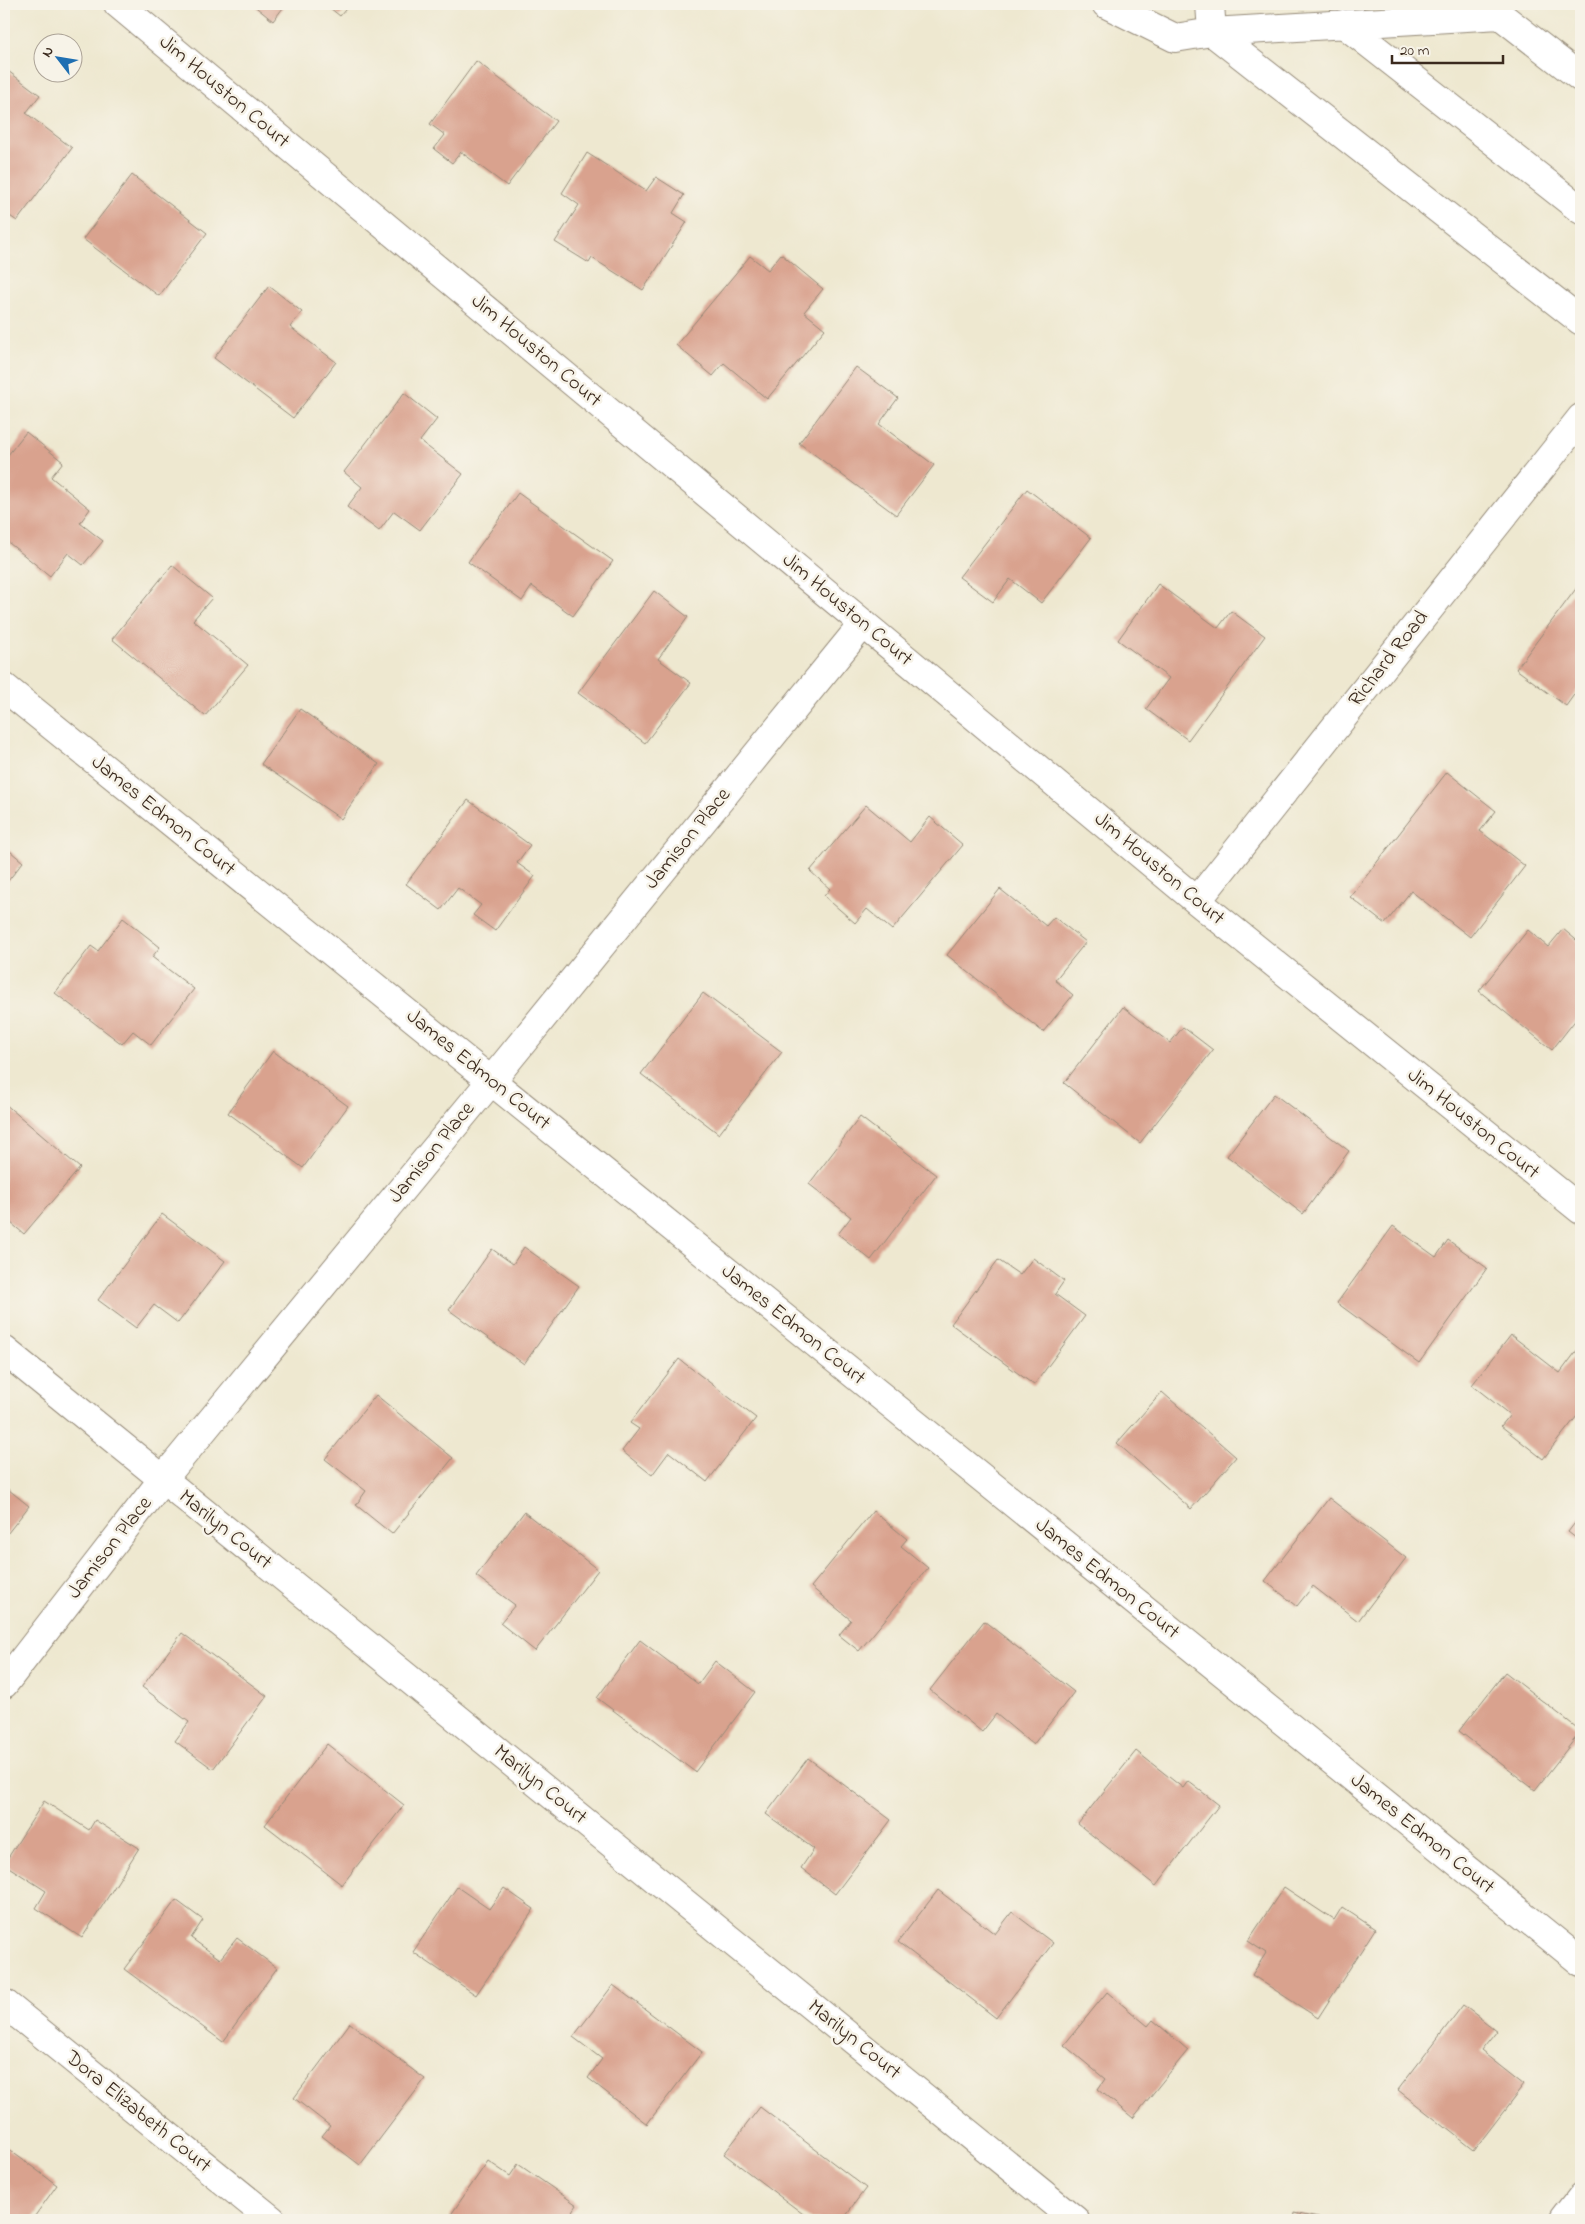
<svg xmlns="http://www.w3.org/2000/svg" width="1585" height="2224" viewBox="0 0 1585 2224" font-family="'Indie Flower',sans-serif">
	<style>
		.building { fill: #d9a28e }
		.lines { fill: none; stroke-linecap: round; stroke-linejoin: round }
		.minor-casing { stroke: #948977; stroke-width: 30 }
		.minor { stroke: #fff; stroke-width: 28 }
		.labels { text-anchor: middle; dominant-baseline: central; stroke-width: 5; stroke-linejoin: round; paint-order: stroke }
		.street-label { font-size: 21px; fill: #3b2a1e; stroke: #f7f3e8 }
	</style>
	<rect width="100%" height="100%" fill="#f7f3e8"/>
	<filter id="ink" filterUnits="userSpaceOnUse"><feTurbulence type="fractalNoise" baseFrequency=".02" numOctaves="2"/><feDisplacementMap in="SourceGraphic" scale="10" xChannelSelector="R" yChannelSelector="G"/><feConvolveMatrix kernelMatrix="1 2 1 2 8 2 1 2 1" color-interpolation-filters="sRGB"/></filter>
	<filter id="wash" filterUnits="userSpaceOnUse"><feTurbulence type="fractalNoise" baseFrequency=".0096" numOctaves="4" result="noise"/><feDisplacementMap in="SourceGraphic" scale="20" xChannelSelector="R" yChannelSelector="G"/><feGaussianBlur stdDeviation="1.12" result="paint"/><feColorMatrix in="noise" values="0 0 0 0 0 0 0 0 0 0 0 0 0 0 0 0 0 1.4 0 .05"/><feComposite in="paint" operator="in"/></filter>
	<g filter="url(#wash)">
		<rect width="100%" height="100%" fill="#eee8d0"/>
		<g id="blocks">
			<path class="building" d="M 252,4 L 286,4 L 273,21 Z
				M 325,4 L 350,4 L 340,16 Z
				M 476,61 L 556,121 L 507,186 L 461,152 L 452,163 L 434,149 L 445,135 L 430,124 Z
				M 4,68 L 40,95 L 26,113 L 72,148 L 17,221 L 4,212 Z
				M 587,153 L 646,191 L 656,177 L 684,195 L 673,213 L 687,222 L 643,290 L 592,258 L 589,263 L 555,242 L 579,205 L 562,193 Z
				M 132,175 L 207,233 L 159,296 L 83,239 Z
				M 781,254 L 823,289 L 804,312 L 825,329 L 767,399 L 724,363 L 713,376 L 676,345 L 750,256 L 768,270 Z
				M 269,286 L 302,312 L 290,327 L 336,362 L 293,418 L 214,358 Z
				M 856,367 L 898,398 L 879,424 L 934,465 L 896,515 L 799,443 Z
				M 404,393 L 437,419 L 420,441 L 463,474 L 420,530 L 394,511 L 379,531 L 347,507 L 362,487 L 344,472 Z
				M 26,432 L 63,462 L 51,477 L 90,509 L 80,523 L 103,541 L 83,565 L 68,553 L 50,576 L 4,539 L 4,460 Z
				M 1027,489 L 1091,538 L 1041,603 L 1010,579 L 993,602 L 959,577 Z
				M 518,493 L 613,561 L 573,616 L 532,586 L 522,601 L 468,562 Z
				M 172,565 L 212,598 L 193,620 L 248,665 L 205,716 L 112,639 Z
				M 1581,582 L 1581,685 L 1566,706 L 1516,669 Z
				M 1158,584 L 1218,628 L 1231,611 L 1265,636 L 1188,740 L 1146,709 L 1169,678 L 1118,640 Z
				M 654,591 L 688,617 L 658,659 L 691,683 L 645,743 L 578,693 Z
				M 300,709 L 379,764 L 341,819 L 261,764 Z
				M 1447,772 L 1496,811 L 1480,831 L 1525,866 L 1470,937 L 1411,891 L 1385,924 L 1350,897 Z
				M 468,800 L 530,845 L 517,863 L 535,876 L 495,931 L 473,915 L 481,905 L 458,888 L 441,910 L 406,884 Z
				M 866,805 L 910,842 L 930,817 L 963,845 L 892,930 L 867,909 L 855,923 L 824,896 L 830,889 L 810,871 Z
				M 4,846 L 23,862 L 4,886 Z
				M 1000,889 L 1046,926 L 1054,917 L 1086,942 L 1055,980 L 1073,995 L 1043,1032 L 947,955 Z
				M 123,918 L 160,947 L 152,957 L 194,989 L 151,1045 L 133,1031 L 122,1044 L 55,993 L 91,946 L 98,951 Z
				M 1563,929 L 1581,944 L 1581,1013 L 1552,1050 L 1479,991 L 1528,930 L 1548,947 Z
				M 703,993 L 782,1052 L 719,1134 L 641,1074 Z
				M 1123,1007 L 1170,1043 L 1183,1027 L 1213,1050 L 1140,1143 L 1064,1083 Z
				M 273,1051 L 348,1106 L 303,1168 L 228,1113 Z
				M 1274,1094 L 1349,1151 L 1303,1214 L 1227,1156 Z
				M 4,1103 L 80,1168 L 24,1234 L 4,1217 Z
				M 860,1117 L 936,1175 L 871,1260 L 838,1234 L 851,1217 L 809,1184 Z
				M 162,1214 L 225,1261 L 178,1323 L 154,1305 L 136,1328 L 98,1300 Z
				M 1393,1226 L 1436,1257 L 1448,1240 L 1487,1268 L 1419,1363 L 1337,1303 Z
				M 524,1247 L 579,1286 L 524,1364 L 449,1310 L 492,1249 L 513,1264 Z
				M 1033,1258 L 1064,1281 L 1055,1294 L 1085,1316 L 1034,1385 L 951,1324 L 998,1260 L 1020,1275 Z
				M 1511,1335 L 1560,1373 L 1581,1345 L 1581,1411 L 1543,1459 L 1501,1426 L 1510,1415 L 1472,1385 Z
				M 679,1359 L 756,1418 L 707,1482 L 669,1452 L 652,1475 L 622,1451 L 639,1429 L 630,1423 Z
				M 1162,1392 L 1236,1457 L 1191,1509 L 1117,1443 Z
				M 376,1395 L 453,1458 L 392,1534 L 356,1505 L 366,1491 L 325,1459 Z
				M 4,1486 L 29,1506 L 4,1538 Z
				M 1329,1498 L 1406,1558 L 1358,1621 L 1313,1586 L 1297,1606 L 1265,1581 Z
				M 873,1511 L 907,1539 L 901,1546 L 928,1568 L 859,1651 L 839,1635 L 851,1620 L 811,1587 Z
				M 524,1512 L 598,1570 L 535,1651 L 500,1623 L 515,1605 L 476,1576 Z
				M 1581,1515 L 1581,1542 L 1568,1532 Z
				M 984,1621 L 1074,1692 L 1033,1745 L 996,1714 L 982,1732 L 930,1690 Z
				M 182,1633 L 267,1696 L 213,1769 L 175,1741 L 189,1722 L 142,1687 Z
				M 640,1640 L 698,1684 L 715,1661 L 755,1692 L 695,1772 L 597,1698 Z
				M 1505,1672 L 1581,1731 L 1535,1790 L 1459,1731 Z
				M 327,1744 L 404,1805 L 342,1885 L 265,1825 Z
				M 1136,1751 L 1183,1788 L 1188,1781 L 1219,1805 L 1156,1886 L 1078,1824 Z
				M 808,1758 L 891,1820 L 835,1894 L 801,1868 L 814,1849 L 766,1814 Z
				M 44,1801 L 89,1830 L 95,1820 L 139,1848 L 82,1938 L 36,1908 L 46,1891 L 4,1864 Z
				M 457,1887 L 489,1909 L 504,1888 L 534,1909 L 476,1995 L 413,1952 Z
				M 1284,1887 L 1334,1920 L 1342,1907 L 1375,1929 L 1318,2018 L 1252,1975 L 1266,1953 L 1248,1941 Z
				M 938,1890 L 995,1934 L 1012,1912 L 1053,1943 L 996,2018 L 898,1942 Z
				M 176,1900 L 203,1920 L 191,1938 L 220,1959 L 237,1938 L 277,1968 L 223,2042 L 124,1969 Z
				M 613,1985 L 702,2052 L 647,2124 L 588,2078 L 602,2059 L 573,2037 Z
				M 1107,1992 L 1148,2026 L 1153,2020 L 1188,2050 L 1133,2118 L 1098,2089 L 1105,2079 L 1064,2045 Z
				M 1463,2005 L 1497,2031 L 1481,2051 L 1524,2085 L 1474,2150 L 1398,2090 Z
				M 350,2023 L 425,2079 L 360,2165 L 322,2136 L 330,2126 L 294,2098 Z
				M 760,2107 L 866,2188 L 842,2220 L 811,2220 L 724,2154 Z
				M 4,2146 L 57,2185 L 32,2220 L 4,2220 Z
				M 488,2161 L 510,2176 L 518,2164 L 577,2205 L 567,2220 L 456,2220 L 450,2216 Z
				M 1294,2213 L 1323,2219 L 1323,2220 L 1293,2220 Z"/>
		</g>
	</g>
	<g filter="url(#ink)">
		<use href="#blocks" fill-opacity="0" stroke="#948977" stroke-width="1"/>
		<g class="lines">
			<g class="minor-casing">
				<path id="minor" d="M 118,4 L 1197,901 L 1581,1210
					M 1106,4 L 1175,38 L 1212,32 L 1500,15 L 1581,78
					M 1210,4 L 1212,32 L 1581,321
					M 1344,24 L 1581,210
					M 4,687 L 1581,1962
					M 1197,901 L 1581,418
					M 4,1350 L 1075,2220
					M 4,1684 L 163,1479 L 491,1081 L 863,624
					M 4,2003 L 272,2220
					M 1564,2220 L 1581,2198"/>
			</g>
			<use href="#minor" class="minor"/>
		</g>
	</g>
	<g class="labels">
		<g class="street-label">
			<text transform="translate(224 92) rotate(40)">Jim Houston Court</text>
			<text transform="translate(536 351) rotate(40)">Jim Houston Court</text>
			<text transform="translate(847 610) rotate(40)">Jim Houston Court</text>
			<text transform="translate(1389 659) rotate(-52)">Richard Road</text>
			<text transform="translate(163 816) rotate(39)">James Edmon Court</text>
			<text transform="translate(688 839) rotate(-51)">Jamison Place</text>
			<text transform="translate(1159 869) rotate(40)">Jim Houston Court</text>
			<text transform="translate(478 1070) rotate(39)">James Edmon Court</text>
			<text transform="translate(1473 1124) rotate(39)">Jim Houston Court</text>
			<text transform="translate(432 1153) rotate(-51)">Jamison Place</text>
			<text transform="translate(793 1325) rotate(39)">James Edmon Court</text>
			<text transform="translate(225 1530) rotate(39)">Marilyn Court</text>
			<text transform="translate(110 1548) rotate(-52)">Jamison Place</text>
			<text transform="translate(1107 1579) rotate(39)">James Edmon Court</text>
			<text transform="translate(540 1785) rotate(39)">Marilyn Court</text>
			<text transform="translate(1422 1834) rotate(39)">James Edmon Court</text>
			<text transform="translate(854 2040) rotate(39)">Marilyn Court</text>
			<text transform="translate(138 2112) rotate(39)">Dora Elizabeth Court</text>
		</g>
	</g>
	<rect width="1585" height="2224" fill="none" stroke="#f7f3e8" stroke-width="20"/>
	<g transform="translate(58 58) rotate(301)"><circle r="24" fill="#f7f3e8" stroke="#aca397"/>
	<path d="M0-4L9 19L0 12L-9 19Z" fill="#1f6fb2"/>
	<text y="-8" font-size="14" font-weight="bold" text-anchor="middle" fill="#3b2a1e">N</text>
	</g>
	<path d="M1392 55v8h111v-8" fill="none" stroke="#3b2a1e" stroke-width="2.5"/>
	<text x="1400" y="55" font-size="15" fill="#3b2a1e" stroke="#f7f3e8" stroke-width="4" paint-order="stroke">20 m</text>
</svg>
